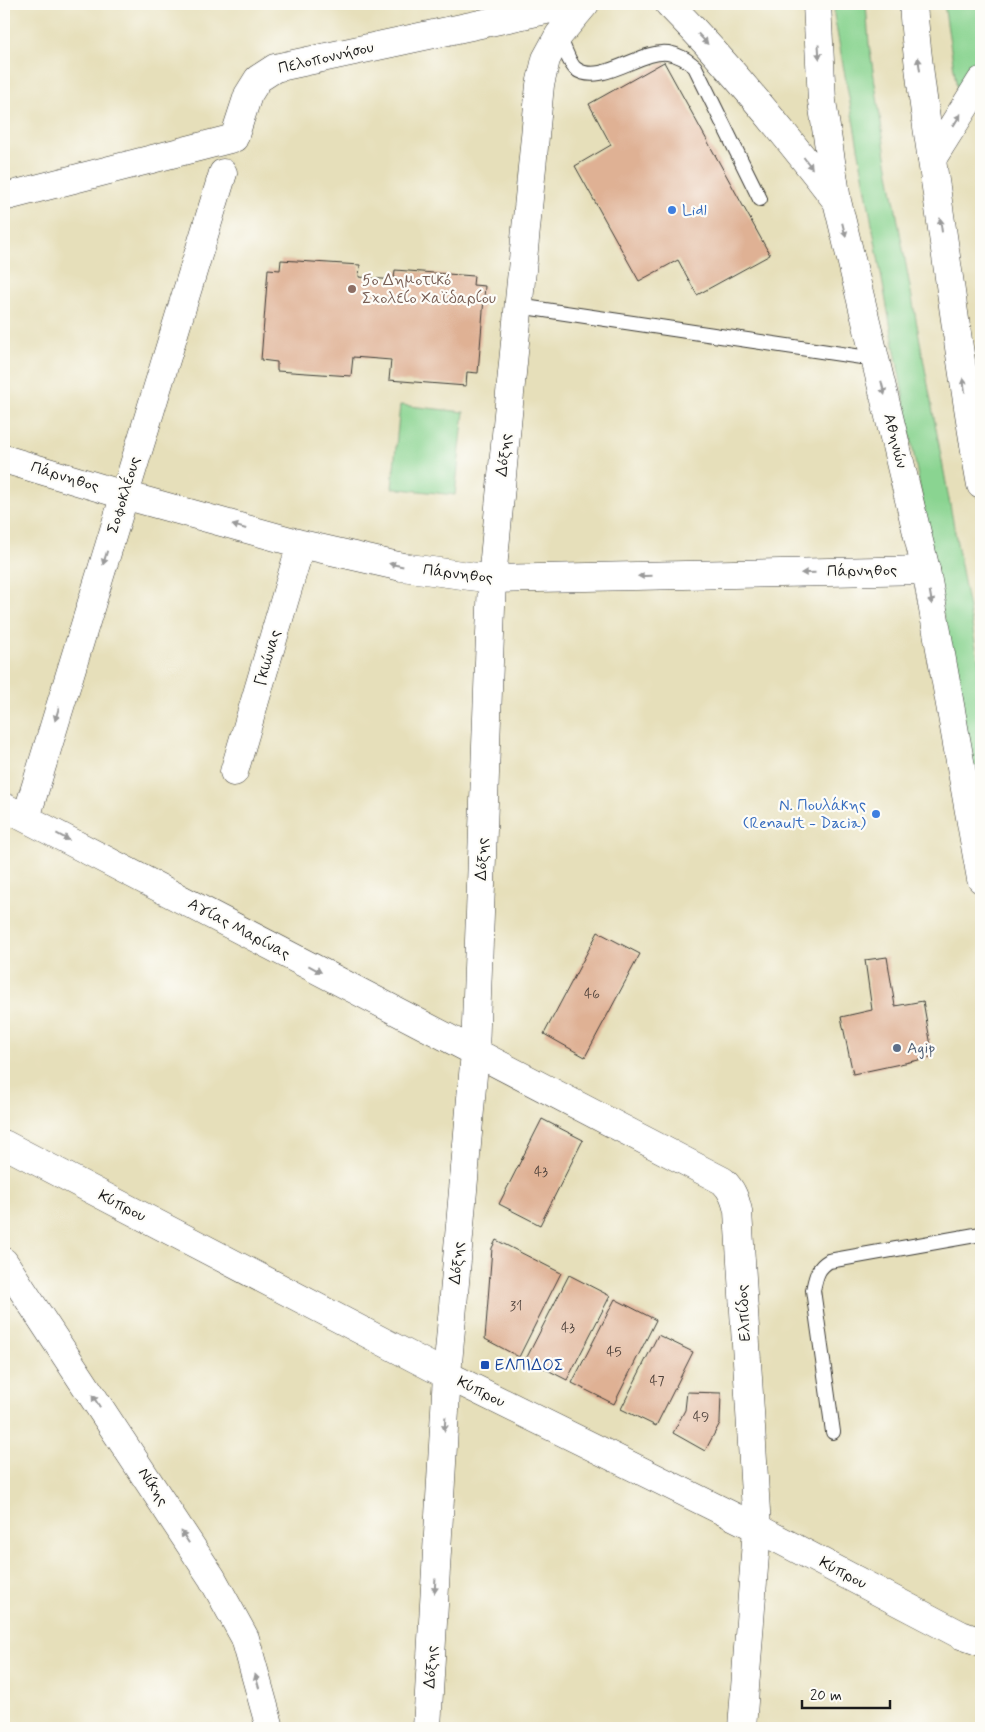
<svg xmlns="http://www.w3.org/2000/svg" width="985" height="1732" viewBox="0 0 985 1732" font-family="Mynerve,sans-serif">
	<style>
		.green { fill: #8ad491; stroke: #537856 }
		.building { fill: #dfb194 }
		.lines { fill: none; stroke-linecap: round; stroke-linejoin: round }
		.lane-casing { stroke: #3a3934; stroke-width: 16 }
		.street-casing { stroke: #3a3934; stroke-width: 29 }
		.secondary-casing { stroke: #3a3934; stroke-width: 29 }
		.highway-casing { stroke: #3a3934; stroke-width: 29 }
		.lane { stroke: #fff; stroke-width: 14 }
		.street { stroke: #fff; stroke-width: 28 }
		.secondary { stroke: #fff; stroke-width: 28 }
		.highway { stroke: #fff; stroke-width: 28 }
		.oneway { fill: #999 }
		.shop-dot { fill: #3f7fe0; stroke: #fdfcf7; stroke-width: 2 }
		.education-dot { fill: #8d6e63; stroke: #fdfcf7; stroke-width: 2 }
		.service-dot { fill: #5c6f8a; stroke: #fdfcf7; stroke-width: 2 }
		.transit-dot { fill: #1a4fb4; stroke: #fdfcf7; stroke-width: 2 }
		.labels { text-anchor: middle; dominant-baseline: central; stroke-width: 4.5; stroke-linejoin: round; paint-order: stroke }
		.number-label { font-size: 14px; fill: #4d413a }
		.street-label { font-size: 16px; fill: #1c1c1c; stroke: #fdfcf7 }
		.shop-label { font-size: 16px; fill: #366cbe; stroke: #fdfcf7; text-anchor: start }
		.education-label { font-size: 16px; fill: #785e54; stroke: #fdfcf7; text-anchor: start }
		.service-label { font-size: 16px; fill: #4e5e75; stroke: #fdfcf7; text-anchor: start }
		.transit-label { font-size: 16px; fill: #164399; stroke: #fdfcf7; text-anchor: start }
	</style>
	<rect width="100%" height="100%" fill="#fdfcf7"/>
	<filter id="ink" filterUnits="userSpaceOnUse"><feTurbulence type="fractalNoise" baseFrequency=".02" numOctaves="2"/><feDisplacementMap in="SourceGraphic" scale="10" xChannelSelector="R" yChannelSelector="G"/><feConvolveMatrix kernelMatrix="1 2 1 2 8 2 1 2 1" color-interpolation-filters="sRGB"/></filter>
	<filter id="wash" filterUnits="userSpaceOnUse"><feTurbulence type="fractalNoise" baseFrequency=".0096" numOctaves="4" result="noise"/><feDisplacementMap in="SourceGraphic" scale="20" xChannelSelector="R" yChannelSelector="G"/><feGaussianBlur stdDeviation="1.12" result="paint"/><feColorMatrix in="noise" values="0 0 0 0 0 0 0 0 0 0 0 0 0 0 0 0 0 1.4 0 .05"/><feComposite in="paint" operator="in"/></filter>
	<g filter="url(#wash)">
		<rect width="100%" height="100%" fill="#e6dfba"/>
		<path class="green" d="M 835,4 L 866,4 L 869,44 L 886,156 L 981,674 L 981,824 L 834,15 Z
			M 944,4 L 981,4 L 981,54 L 958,95 Z
			M 400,405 L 464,412 L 455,495 L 392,488 Z"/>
		<g id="blocks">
			<path class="building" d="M 664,62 L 770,255 L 697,295 L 678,260 L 639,281 L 575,166 L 611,145 L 589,104 Z
				M 281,260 L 360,265 L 359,277 L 394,280 L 395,270 L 474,276 L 473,285 L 485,286 L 478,373 L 467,372 L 466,386 L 389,380 L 391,360 L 353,357 L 351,376 L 277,371 L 277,362 L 261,360 L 268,269 L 280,270 Z
				M 598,932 L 640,954 L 585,1057 L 544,1034 Z
				M 887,957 L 895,1006 L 923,1001 L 933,1057 L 853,1074 L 841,1017 L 872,1010 L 865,960 Z
				M 542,1119 L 583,1140 L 540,1225 L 499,1204 Z
				M 496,1240 L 561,1273 L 519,1357 L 485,1339 L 492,1248 Z
				M 569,1275 L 610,1296 L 567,1380 L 526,1359 Z
				M 615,1299 L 656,1320 L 614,1404 L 572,1383 Z
				M 658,1335 L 693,1352 L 656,1426 L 621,1409 Z
				M 687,1392 L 721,1393 L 720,1423 L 705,1451 L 673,1433 L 685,1410 Z"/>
		</g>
	</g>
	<g filter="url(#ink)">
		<use href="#blocks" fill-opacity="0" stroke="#3a3934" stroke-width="1"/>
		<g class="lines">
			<g class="lane-casing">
				<path id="lane" d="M 559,35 C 562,43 570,65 576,69 C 600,87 642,49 668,53 C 680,55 687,60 695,67 L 760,199
					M 518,306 L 875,359
					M 833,1432 L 813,1290 C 816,1277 817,1268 829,1261 L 981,1234"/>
			</g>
			<g class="street-casing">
				<path id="street" d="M 932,159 L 981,81
					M 4,197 L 234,138 L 248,95 L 258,79 L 275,68 L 574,4
					M 4,459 L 124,495 L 301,544 L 402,567 L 492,579 L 926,570
					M 234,772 L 301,544
					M 4,807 L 723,1181 C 732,1190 735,1198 738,1211 L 757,1528 L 742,1728
					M 26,818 L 223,173
					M 4,1262 L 212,1578 L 245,1638 L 270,1728
					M 427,1728 L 447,1375 L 475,1052 L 492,579 L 540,85 L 546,59 L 559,35 L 585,4"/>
			</g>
			<g class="secondary-casing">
				<path id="secondary" d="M 4,1144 L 447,1375 L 757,1528 L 961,1635 L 981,1642"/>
			</g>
			<g class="highway-casing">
				<path id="highway" d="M 669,4 C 729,65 783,131 835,199
					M 817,4 L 822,101 L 837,201 L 926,570 L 981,879
					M 913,4 C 918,77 931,150 941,222 C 954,310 965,398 981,485"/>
			</g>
			<use href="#lane" class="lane"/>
			<use href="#street" class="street"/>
			<use href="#secondary" class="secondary"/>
			<use href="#highway" class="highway"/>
		</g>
		<defs><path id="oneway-solid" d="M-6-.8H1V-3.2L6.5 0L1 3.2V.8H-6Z" transform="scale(1.25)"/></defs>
		<g class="oneway">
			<use href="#oneway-solid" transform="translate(703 39) rotate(47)"/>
			<use href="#oneway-solid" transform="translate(819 52) rotate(86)"/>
			<use href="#oneway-solid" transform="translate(919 64) rotate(-98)"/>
			<use href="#oneway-solid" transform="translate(957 120) rotate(-58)"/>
			<use href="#oneway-solid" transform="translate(808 163) rotate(53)"/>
			<use href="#oneway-solid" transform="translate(941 225) rotate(-98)"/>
			<use href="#oneway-solid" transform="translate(844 230) rotate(76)"/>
			<use href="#oneway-solid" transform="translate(964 385) rotate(-98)"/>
			<use href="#oneway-solid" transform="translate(883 388) rotate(76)"/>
			<use href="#oneway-solid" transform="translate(239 527) rotate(-164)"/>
			<use href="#oneway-solid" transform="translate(105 558) rotate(107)"/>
			<use href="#oneway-solid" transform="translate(396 565) rotate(-168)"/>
			<use href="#oneway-solid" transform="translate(808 573) rotate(179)"/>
			<use href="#oneway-solid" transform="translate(645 576) rotate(179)"/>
			<use href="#oneway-solid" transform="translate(931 598) rotate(80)"/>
			<use href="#oneway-solid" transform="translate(57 714) rotate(107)"/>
			<use href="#oneway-solid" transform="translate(63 837) rotate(28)"/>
			<use href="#oneway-solid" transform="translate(315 969) rotate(28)"/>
			<use href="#oneway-solid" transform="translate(96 1401) rotate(-123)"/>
			<use href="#oneway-solid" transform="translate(445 1424) rotate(93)"/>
			<use href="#oneway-solid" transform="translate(185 1537) rotate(-123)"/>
			<use href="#oneway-solid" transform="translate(435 1586) rotate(93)"/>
			<use href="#oneway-solid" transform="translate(257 1681) rotate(-106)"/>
		</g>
	</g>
	<g class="shop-dot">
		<circle cx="672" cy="210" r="5"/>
		<circle cx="876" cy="814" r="5"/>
	</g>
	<circle class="education-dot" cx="352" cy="289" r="5"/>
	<circle class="service-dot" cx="897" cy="1048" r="5"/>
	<rect class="transit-dot" x="480" y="1360" width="10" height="10" rx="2.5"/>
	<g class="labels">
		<g class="number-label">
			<text x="592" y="994">46</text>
			<text x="541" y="1172">43</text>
			<text x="516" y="1306">31</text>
			<text x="568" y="1328">43</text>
			<text x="614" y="1352">45</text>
			<text x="657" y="1381">47</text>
			<text x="701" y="1417">49</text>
		</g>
		<g class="street-label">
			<text transform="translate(326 58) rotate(-13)">Πελοποννήσου</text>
			<text transform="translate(895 441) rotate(76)">Αθηνών</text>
			<text transform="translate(504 455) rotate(-84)">Δόξης</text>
			<text transform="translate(65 477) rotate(17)">Πάρνηθος</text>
			<text transform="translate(124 495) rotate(-73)">Σοφοκλέους</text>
			<text transform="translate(862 571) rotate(-1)">Πάρνηθος</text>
			<text transform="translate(458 574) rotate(7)">Πάρνηθος</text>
			<text transform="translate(268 658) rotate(-74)">Γκιώνας</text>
			<text transform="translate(482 859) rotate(-88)">Δόξης</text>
			<text transform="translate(239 929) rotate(28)">Αγίας Μαρίνας</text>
			<text transform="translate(122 1206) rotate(27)">Κύπρου</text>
			<text transform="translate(457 1263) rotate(-85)">Δόξης</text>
			<text transform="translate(744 1313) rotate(-93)">Ελπίδος</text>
			<text transform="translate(481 1392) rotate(26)">Κύπρου</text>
			<text transform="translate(153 1487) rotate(57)">Νίκης</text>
			<text transform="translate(843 1573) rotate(28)">Κύπρου</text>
			<text transform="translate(431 1667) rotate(-87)">Δόξης</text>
		</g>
		<g class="shop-label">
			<text x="682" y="210">Lidl</text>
			<text x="866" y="805" text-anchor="end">Ν. Πουλάκης<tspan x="866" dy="18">(Renault - Dacia)</tspan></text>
		</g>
		<g class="education-label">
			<text x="362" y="280">5ο Δημοτικό<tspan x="362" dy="18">Σχολείο Χαϊδαρίου</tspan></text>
		</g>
		<g class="service-label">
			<text x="907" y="1048">Agip</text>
		</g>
		<g class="transit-label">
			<text x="495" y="1365">ΕΛΠΙΔΟΣ</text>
		</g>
	</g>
	<rect width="985" height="1732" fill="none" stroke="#fdfcf7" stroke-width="20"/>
	<path d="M802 1700v8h88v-8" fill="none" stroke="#1c1c1c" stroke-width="2.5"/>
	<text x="810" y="1700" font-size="15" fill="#1c1c1c" stroke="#fdfcf7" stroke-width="4" paint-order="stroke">20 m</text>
</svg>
